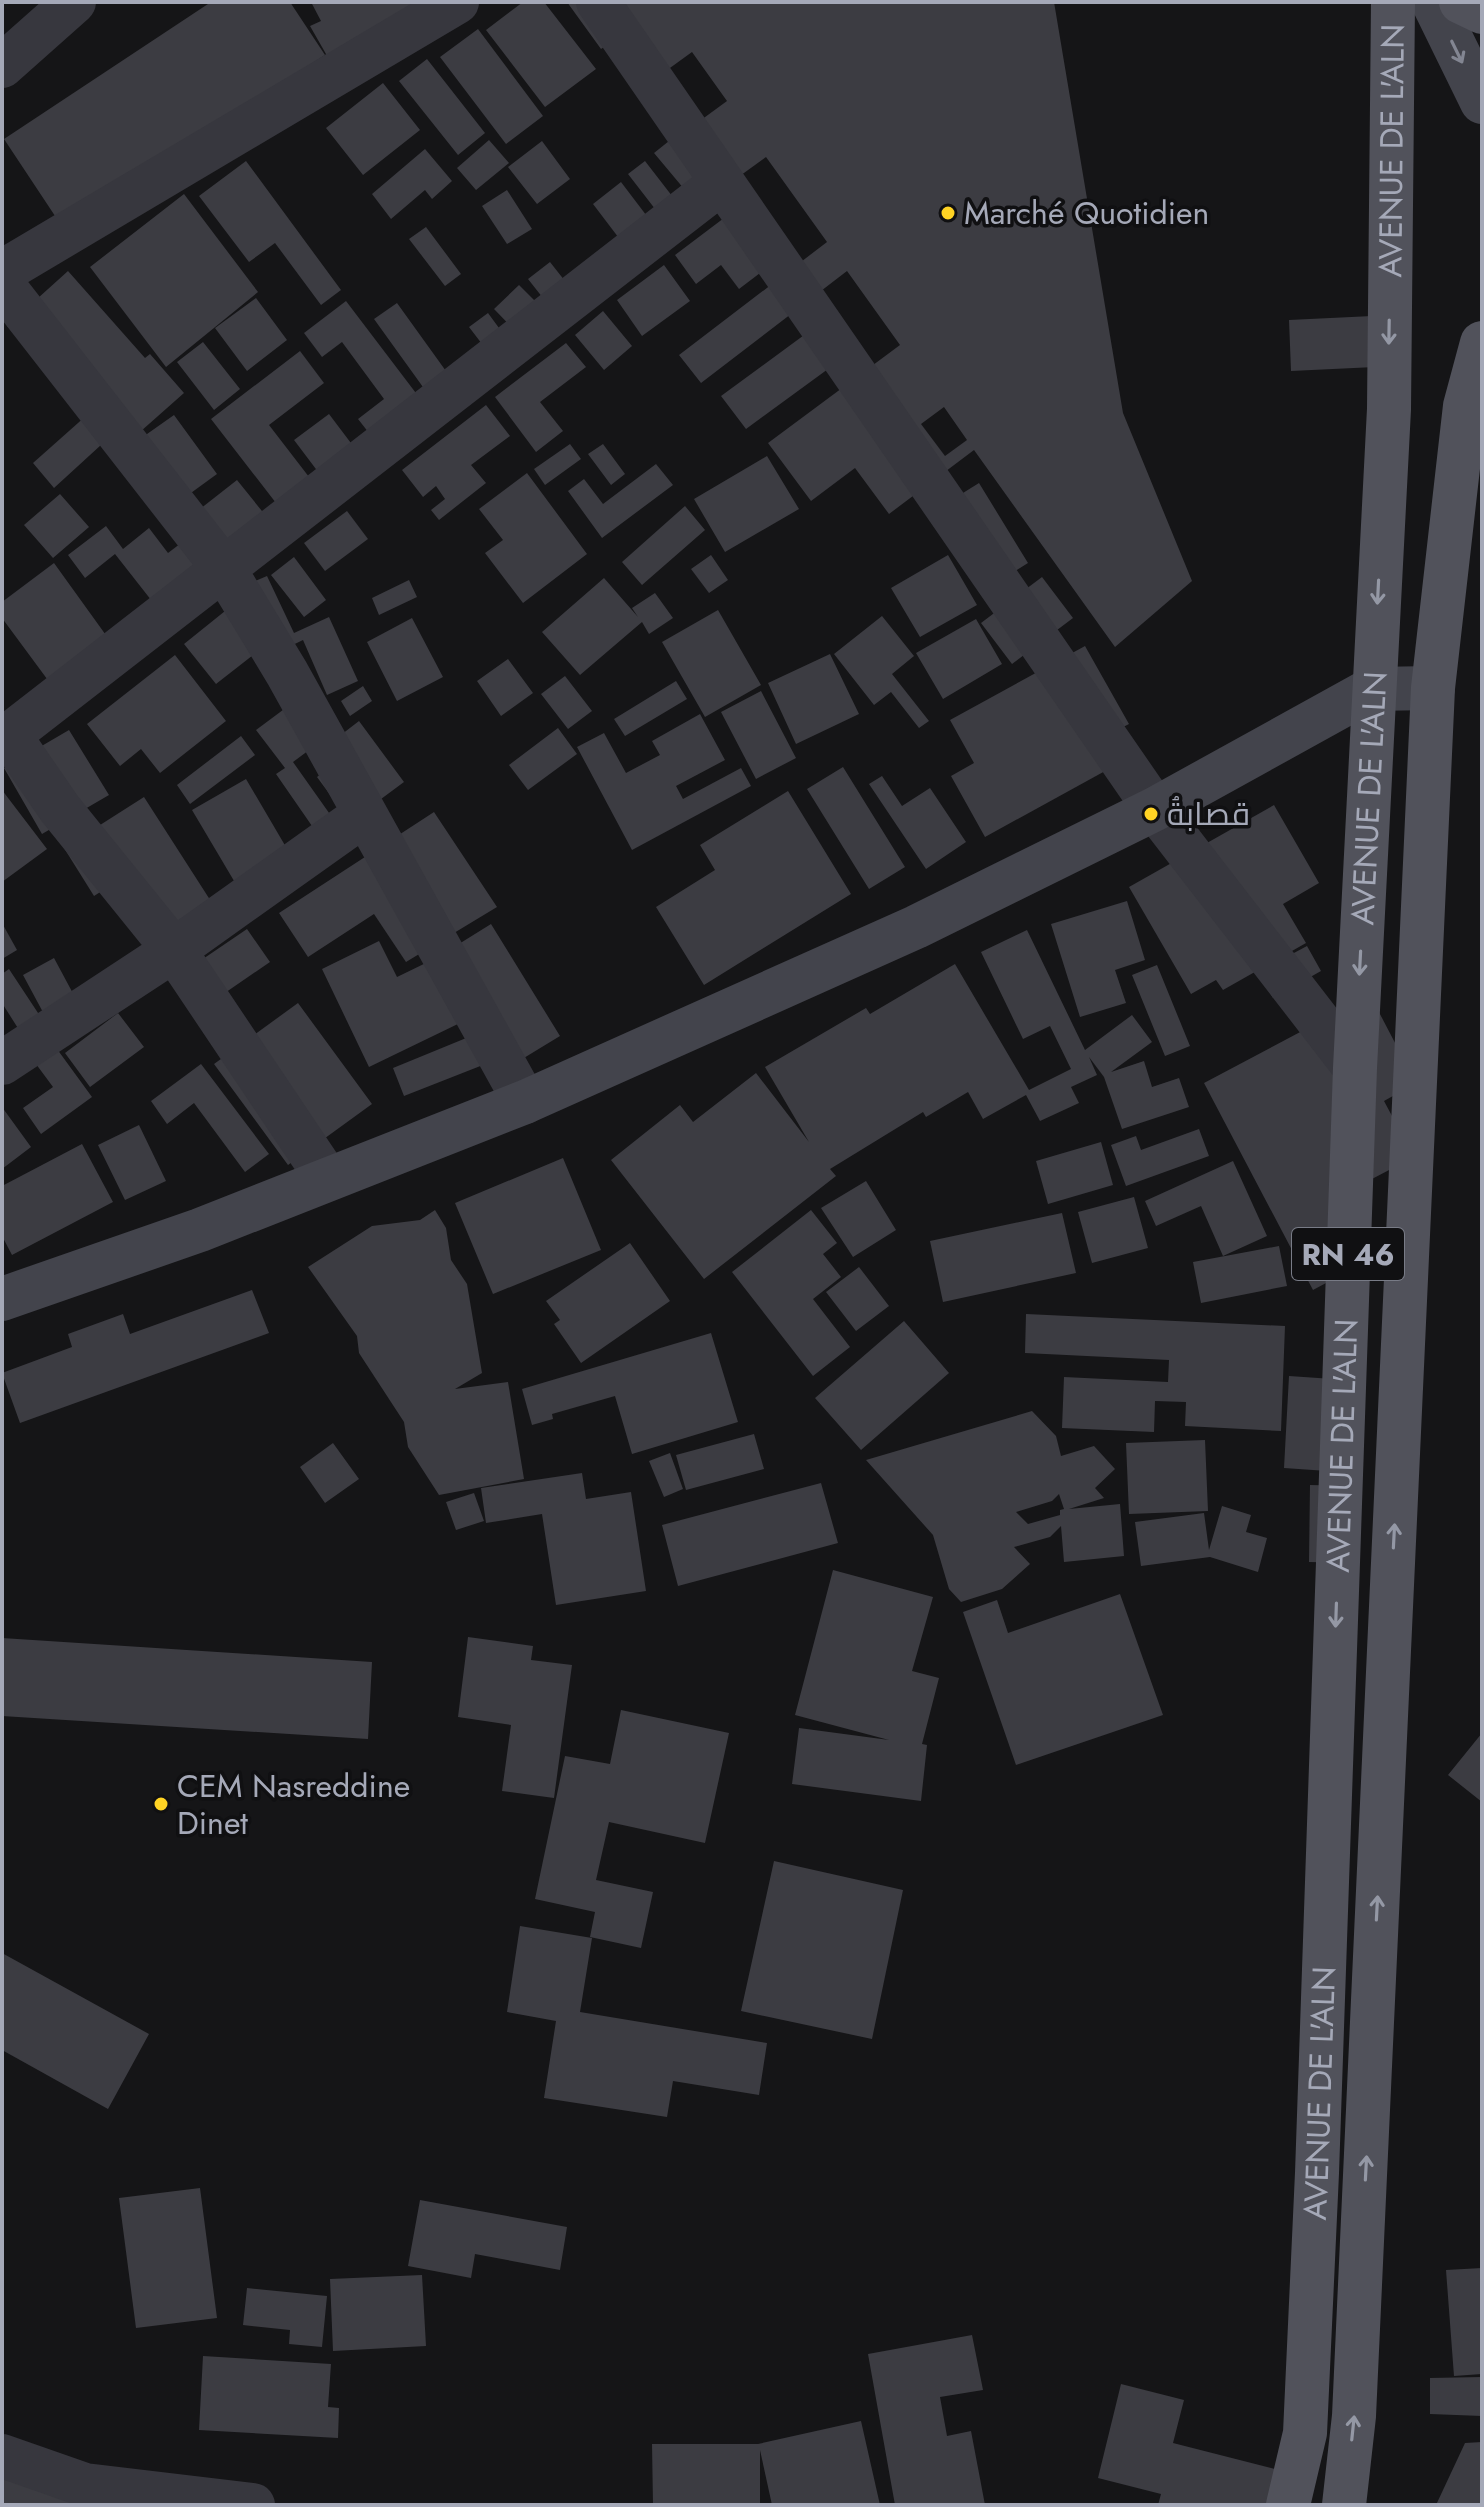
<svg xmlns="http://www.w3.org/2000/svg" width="1484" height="2507" viewBox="0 0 1484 2507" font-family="Jost,Cairo,sans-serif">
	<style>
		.building { fill: #3c3c42; fill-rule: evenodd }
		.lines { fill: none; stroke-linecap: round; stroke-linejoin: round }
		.street { stroke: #37373e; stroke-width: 44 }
		.secondary { stroke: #43444c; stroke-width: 44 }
		.primary { stroke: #51525b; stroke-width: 44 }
		.oneway { stroke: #838692 }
		.oneway2 { stroke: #9498a5 }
		.poi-dot { fill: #ffd324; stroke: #101012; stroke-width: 3 }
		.labels { text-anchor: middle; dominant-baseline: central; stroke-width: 7; stroke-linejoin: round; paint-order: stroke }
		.shield { fill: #101012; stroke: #787b86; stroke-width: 2 }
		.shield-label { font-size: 30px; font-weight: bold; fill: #a5a9b8 }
		.street-label { font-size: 32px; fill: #a5a9b8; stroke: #101012 }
		.poi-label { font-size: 32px; fill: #a5a9b8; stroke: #101012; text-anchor: start }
	</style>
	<rect width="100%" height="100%" fill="#151517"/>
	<path class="building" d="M 211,2 L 290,2 L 325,55 L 63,228 L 4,139 Z
		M 311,2 L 436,2 L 330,61 L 310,26 L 321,21 Z
		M 523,2 L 544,2 L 596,69 L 545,107 L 486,30 Z
		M 567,2 L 1054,2 L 1123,413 L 1192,581 L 1115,647 L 974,450 L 889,514 L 855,468 L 811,501 L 768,443 L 900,345 L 847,271 L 701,383 L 679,355 L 827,242 L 766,157 L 726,186 L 686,131 L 727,101 L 692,52 L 652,81 L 619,36 L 601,49 ZM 944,407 L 967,440 L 945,456 L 921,424 Z
		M 478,29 L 543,116 L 506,144 L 440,57 Z
		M 427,59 L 485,133 L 458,155 L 399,81 Z
		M 383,83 L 420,130 L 363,175 L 326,128 Z
		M 489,140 L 509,163 L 476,190 L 457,168 Z
		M 542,141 L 570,179 L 537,204 L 508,167 Z
		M 669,141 L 710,190 L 695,202 L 654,153 Z
		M 425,149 L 452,181 L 432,199 L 425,190 L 391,219 L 372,194 Z
		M 246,161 L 341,290 L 321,305 L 275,243 L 249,262 L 199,196 Z
		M 645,161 L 686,214 L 669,227 L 628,174 Z
		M 621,182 L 659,232 L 631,254 L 593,204 Z
		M 507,190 L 532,229 L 507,244 L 482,206 Z
		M 184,194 L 258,292 L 166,367 L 90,267 Z
		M 724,218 L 764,270 L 739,289 L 721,265 L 696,284 L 675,255 Z
		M 426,227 L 461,274 L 445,286 L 409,239 Z
		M 550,262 L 576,295 L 554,312 L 528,279 Z
		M 664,265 L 690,301 L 642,336 L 617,300 Z
		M 68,271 L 145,358 L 150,354 L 184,393 L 123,447 L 113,434 L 54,488 L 33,463 L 87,415 L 7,326 Z
		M 519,285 L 547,313 L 521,337 L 494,309 Z
		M 256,298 L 287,340 L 247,371 L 215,328 Z
		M 346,301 L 425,405 L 376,442 L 358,419 L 384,399 L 342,342 L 322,357 L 304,333 Z
		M 397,303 L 456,385 L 433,401 L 374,319 Z
		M 603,311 L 632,346 L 604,370 L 575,335 Z
		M 488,313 L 513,347 L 495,361 L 469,327 Z
		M 1372,316 L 1375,367 L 1291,371 L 1289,320 Z
		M 815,327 L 839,361 L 746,429 L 721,396 Z
		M 203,342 L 240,389 L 214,410 L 177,362 Z
		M 566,343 L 586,367 L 540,402 L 563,431 L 536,452 L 495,397 Z
		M 300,351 L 324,383 L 269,425 L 326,499 L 293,525 L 211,419 Z
		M 486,405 L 510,436 L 471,465 L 486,483 L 439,520 L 431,510 L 445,499 L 436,486 L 423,497 L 402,470 Z
		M 329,414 L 363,459 L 328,485 L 294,440 Z
		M 174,415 L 217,474 L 173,506 L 130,446 Z
		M 570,444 L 581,459 L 545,485 L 534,469 Z
		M 603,444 L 625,474 L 611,485 L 588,454 Z
		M 767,456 L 799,509 L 725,552 L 694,499 Z
		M 656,464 L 673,485 L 602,538 L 568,491 L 584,479 L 603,504 Z
		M 527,473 L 587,554 L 523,603 L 485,553 L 503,540 L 479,509 Z
		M 237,480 L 274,526 L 236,555 L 200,509 Z
		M 979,483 L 1028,563 L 983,591 L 934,511 Z
		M 60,494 L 89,527 L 53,558 L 24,525 Z
		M 685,506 L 705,530 L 642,585 L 622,562 Z
		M 347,511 L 368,539 L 325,571 L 304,543 Z
		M 106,526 L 123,549 L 149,528 L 168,553 L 189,537 L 224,584 L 155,605 L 115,554 L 85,578 L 68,555 Z
		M 711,555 L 728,580 L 709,593 L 691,569 Z
		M 948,555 L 977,605 L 920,637 L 891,588 Z
		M 294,557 L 326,600 L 304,617 L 271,575 Z
		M 54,563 L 126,663 L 67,706 L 2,618 L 2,602 Z
		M 267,576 L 294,633 L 329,617 L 358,681 L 327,695 L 303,640 L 270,656 L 239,588 Z
		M 1042,577 L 1073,618 L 1012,664 L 981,623 Z
		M 604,578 L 638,617 L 632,608 L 655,593 L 673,618 L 649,634 L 642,622 L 580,675 L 542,632 Z
		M 409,580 L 417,597 L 379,615 L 372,598 Z
		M 230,607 L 262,648 L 216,684 L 184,644 Z
		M 718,610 L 761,685 L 705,717 L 662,642 Z
		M 882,616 L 914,656 L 892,674 L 929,721 L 919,728 L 891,692 L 874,705 L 834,654 Z
		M 412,618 L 443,677 L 397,701 L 367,642 Z
		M 976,619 L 1002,664 L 943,699 L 916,653 Z
		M 1085,646 L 1129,724 L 1102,738 L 1116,765 L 985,837 L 951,776 L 974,763 L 950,720 Z
		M 830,654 L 859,714 L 796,744 L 768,683 Z
		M 175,655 L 226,721 L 160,773 L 141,749 L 120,766 L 87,724 Z
		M 508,659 L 533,693 L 501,716 L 477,681 Z
		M 565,676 L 592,711 L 568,729 L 541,694 Z
		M 676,681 L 687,699 L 625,736 L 614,719 Z
		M 363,686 L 372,701 L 350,716 L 341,701 Z
		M 761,691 L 796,758 L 756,779 L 721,712 Z
		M 299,698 L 328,736 L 293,762 L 339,827 L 321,839 L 276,774 L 285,768 L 256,730 Z
		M 700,714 L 725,760 L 676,786 L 683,799 L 741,768 L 751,786 L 632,850 L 577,747 L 604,733 L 626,773 L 660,755 L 652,741 Z
		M 359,721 L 404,782 L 350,822 L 317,777 L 331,766 L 320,751 Z
		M 558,728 L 577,754 L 528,790 L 509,765 Z
		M 69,730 L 109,795 L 42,834 L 4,768 Z
		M 241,736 L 255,755 L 190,804 L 177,785 Z
		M 843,767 L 905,867 L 869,889 L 807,789 Z
		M 882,776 L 902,806 L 930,788 L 966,842 L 926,869 L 869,784 Z
		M 246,779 L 293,859 L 240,891 L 192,810 Z
		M 2,790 L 47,849 L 2,882 Z
		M 788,791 L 851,894 L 704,985 L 656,907 L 715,870 L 700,845 Z
		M 144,797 L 223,920 L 183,945 L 135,870 L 94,896 L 64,848 Z
		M 1274,805 L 1319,883 L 1283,904 L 1306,943 L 1223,990 L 1216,980 L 1191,994 L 1129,887 Z
		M 434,812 L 497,907 L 406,962 L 374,914 L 308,957 L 279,913 Z
		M 1127,901 L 1145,960 L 1115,970 L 1126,1003 L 1080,1017 L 1051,924 Z
		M 2,923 L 17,950 L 2,959 Z
		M 491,924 L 560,1036 L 514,1064 L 446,952 Z
		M 247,929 L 270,962 L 219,997 L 197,963 Z
		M 1027,930 L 1085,1050 L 1132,1015 L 1152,1042 L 1111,1072 L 1144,1061 L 1152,1087 L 1179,1078 L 1189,1107 L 1122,1129 L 1104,1077 L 1089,1057 L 1097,1075 L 1071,1087 L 1079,1103 L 1040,1121 L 1026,1095 L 983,1119 L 968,1092 L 926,1117 L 923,1112 L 830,1169 L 836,1176 L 704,1279 L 611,1160 L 680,1105 L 693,1122 L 756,1073 L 809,1142 L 765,1067 L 866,1008 L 870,1014 L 955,964 L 1029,1090 L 1071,1069 L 1050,1026 L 1023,1039 L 981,952 Z
		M 379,941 L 397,977 L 432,960 L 462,1022 L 369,1067 L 322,969 Z
		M 1307,946 L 1321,971 L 1273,998 L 1258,972 Z
		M 54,958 L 76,999 L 45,1016 L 23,975 Z
		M 1157,965 L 1190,1046 L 1165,1056 L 1132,975 Z
		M 9,969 L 42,1019 L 21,1033 L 2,1003 L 2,974 Z
		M 1370,995 L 1416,1083 L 1384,1101 L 1414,1157 L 1349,1191 L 1382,1253 L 1313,1290 L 1204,1083 Z
		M 298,1003 L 372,1104 L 288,1165 L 214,1064 Z
		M 118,1013 L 144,1047 L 90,1087 L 65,1053 Z
		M 476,1034 L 488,1063 L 404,1096 L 393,1068 Z
		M 57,1049 L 92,1097 L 41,1134 L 23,1108 L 53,1087 L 36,1064 Z
		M 201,1064 L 269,1154 L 245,1172 L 194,1103 L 167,1124 L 151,1101 Z
		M 2,1107 L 31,1147 L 2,1169 Z
		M 139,1125 L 166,1181 L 125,1200 L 98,1145 Z
		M 1199,1129 L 1209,1156 L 1126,1186 L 1111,1145 L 1136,1136 L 1141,1150 Z
		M 1101,1142 L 1113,1185 L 1048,1204 L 1036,1161 Z
		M 82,1144 L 113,1202 L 12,1255 L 2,1236 L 2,1186 Z
		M 563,1158 L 601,1250 L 493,1294 L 455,1203 Z
		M 1233,1161 L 1267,1236 L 1223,1256 L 1201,1206 L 1156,1226 L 1145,1201 Z
		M 866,1181 L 896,1230 L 853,1257 L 821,1208 Z
		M 1134,1197 L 1148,1248 L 1092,1263 L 1078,1212 Z
		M 435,1210 L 446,1228 L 451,1260 L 467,1284 L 482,1373 L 455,1389 L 508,1382 L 524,1479 L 439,1495 L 408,1447 L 404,1422 L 359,1353 L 357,1336 L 308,1267 L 372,1226 L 420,1220 Z
		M 811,1210 L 837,1243 L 823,1254 L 841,1277 L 813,1299 L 850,1347 L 813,1376 L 732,1272 Z
		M 1062,1213 L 1076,1273 L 943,1302 L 930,1241 Z
		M 630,1243 L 670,1301 L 581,1363 L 554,1324 L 560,1320 L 546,1301 Z
		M 1279,1246 L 1287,1286 L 1201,1303 L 1193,1262 Z
		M 859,1267 L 889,1306 L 856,1331 L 826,1292 Z
		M 252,1290 L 269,1333 L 20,1423 L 2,1373 L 72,1347 L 68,1334 L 123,1314 L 130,1334 Z
		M 1026,1314 L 1285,1326 L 1281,1431 L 1185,1426 L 1186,1402 L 1155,1401 L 1154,1432 L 1062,1428 L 1064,1377 L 1168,1382 L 1169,1360 L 1025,1353 Z
		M 904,1321 L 949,1373 L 861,1450 L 815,1398 Z
		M 711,1333 L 738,1422 L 632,1454 L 615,1396 L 552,1414 L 553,1419 L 532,1425 L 522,1389 Z
		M 1289,1376 L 1362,1381 L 1356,1473 L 1284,1468 Z
		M 1032,1411 L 1056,1436 L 1061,1456 L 1094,1446 L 1115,1469 L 1095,1488 L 1104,1498 L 1069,1509 L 1120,1504 L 1124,1556 L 1064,1562 L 1061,1526 L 1050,1537 L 1014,1547 L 1030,1564 L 1002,1589 L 961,1602 L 949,1589 L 933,1535 L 866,1460 ZM 1059,1494 L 1064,1509 L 1060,1510 L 1060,1515 L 1028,1524 L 1016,1512 L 1052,1501 Z
		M 754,1434 L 764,1469 L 686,1490 L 676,1455 Z
		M 1205,1440 L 1208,1511 L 1129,1514 L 1126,1443 Z
		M 333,1443 L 359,1479 L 325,1503 L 300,1467 Z
		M 670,1453 L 683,1489 L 664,1497 L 649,1461 Z
		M 582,1473 L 586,1499 L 631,1492 L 646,1591 L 556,1605 L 542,1514 L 486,1523 L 481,1488 Z
		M 821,1483 L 838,1543 L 678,1586 L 662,1525 Z
		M 1310,1485 L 1354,1486 L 1353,1563 L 1309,1562 Z
		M 474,1493 L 484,1521 L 456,1530 L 446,1502 Z
		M 1222,1506 L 1251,1515 L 1246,1532 L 1267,1538 L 1258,1572 L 1210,1557 L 1141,1566 L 1135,1522 L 1204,1513 L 1209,1550 Z
		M 833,1570 L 933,1597 L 912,1671 L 939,1678 L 922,1744 L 927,1745 L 921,1801 L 792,1784 L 799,1728 L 889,1740 L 795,1715 Z
		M 1120,1594 L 1163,1715 L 1016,1765 L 963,1612 L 997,1600 L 1008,1633 Z
		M 468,1637 L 533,1646 L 531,1660 L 572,1665 L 554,1798 L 502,1791 L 511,1725 L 458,1717 Z
		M 2,1638 L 372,1662 L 368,1739 L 2,1716 Z
		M 621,1710 L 729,1733 L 705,1843 L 609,1822 L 596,1880 L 653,1892 L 641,1948 L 590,1937 L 595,1912 L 535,1899 L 565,1756 L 610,1764 Z
		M 1482,1733 L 1482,1802 L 1448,1775 Z
		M 774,1861 L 903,1890 L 872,2039 L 741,2011 Z
		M 520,1926 L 592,1938 L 580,2012 L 767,2043 L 759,2095 L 673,2081 L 667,2117 L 544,2098 L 556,2021 L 507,2012 Z
		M 2,1953 L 149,2034 L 108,2109 L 2,2050 Z
		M 200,2188 L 217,2318 L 136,2328 L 119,2198 Z
		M 420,2200 L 567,2227 L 560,2270 L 475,2254 L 471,2278 L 408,2266 Z
		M 1482,2268 L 1482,2374 L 1454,2376 L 1446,2270 Z
		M 422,2275 L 426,2346 L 333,2351 L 330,2279 Z
		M 247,2288 L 327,2296 L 322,2347 L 289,2344 L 290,2330 L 243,2325 Z
		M 972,2335 L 983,2390 L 940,2397 L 947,2436 L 971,2431 L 985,2505 L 895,2505 L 868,2354 Z
		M 203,2356 L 331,2364 L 328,2407 L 339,2408 L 338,2438 L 199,2430 Z
		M 1482,2377 L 1482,2416 L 1430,2414 L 1430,2378 Z
		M 1121,2384 L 1184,2400 L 1173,2443 L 1275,2469 L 1267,2505 L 1158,2505 L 1161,2494 L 1098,2478 Z
		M 861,2421 L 880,2505 L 772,2505 L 760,2450 L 760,2505 L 653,2505 L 652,2444 L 758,2444 Z
		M 1482,2442 L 1482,2505 L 1436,2505 L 1465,2443 Z
		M 2,2459 L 78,2505 L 2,2505 Z"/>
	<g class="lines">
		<path class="street" d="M 598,2 L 1155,809 L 1355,1068
			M 2,66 L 74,2
			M 2,272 L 457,2
			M 2,284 L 224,569 L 287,673 L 525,1102
			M 2,1063 L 174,950 L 365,814
			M 327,1178 L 174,950 L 60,809 L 9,735 L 722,182
			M 2,2456 L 85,2485 L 253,2505"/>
		<path class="secondary" d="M 1433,2 L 1482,102
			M 2,1299 L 200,1230 L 525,1102 L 916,927 L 1155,809 L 1372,689 L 1433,688"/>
		<g class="primary">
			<path d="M 1461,2 L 1482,12"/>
			<path id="s1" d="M 1288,2505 L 1305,2433 L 1317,2173 L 1355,1068 L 1389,409 L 1393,2"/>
			<path d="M 1344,2505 L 1354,2416 L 1433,688 L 1465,406 L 1482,343"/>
		</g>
	</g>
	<defs><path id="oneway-shaft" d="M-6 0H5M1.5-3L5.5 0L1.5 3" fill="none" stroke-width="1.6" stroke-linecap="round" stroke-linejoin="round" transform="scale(2)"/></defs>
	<use class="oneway" href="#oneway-shaft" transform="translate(1457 52) rotate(64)"/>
	<g class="oneway2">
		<use href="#oneway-shaft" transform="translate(1389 332) rotate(91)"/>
		<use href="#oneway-shaft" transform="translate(1378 592) rotate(93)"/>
		<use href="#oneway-shaft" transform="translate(1360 963) rotate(93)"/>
		<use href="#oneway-shaft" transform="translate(1394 1536) rotate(-87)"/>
		<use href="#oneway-shaft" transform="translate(1336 1615) rotate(92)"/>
		<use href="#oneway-shaft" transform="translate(1377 1908) rotate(-87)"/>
		<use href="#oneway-shaft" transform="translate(1366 2168) rotate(-87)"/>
		<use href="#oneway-shaft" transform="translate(1353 2428) rotate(-84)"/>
	</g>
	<g class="poi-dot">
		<circle cx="948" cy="213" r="8"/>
		<circle cx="1151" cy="814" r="8"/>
		<circle cx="161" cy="1804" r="8"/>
	</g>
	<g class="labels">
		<rect class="shield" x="1292" y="1228" width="112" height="52" rx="6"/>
		<g class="shield-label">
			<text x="1348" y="1254">RN 46</text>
		</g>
		<g class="street-label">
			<text stroke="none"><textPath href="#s1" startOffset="2358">AVENUE DE L'ALN</textPath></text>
			<text stroke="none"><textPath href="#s1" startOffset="1710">AVENUE DE L'ALN</textPath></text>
			<text stroke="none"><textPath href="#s1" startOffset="1062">AVENUE DE L'ALN</textPath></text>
			<text stroke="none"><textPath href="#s1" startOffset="414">AVENUE DE L'ALN</textPath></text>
		</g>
		<g class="poi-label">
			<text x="964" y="213">Marché Quotidien</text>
			<text x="1167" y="814">قصابةُ</text>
			<text x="177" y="1786">CEM Nasreddine<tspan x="177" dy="37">Dinet</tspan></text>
		</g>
	</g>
	<rect width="1484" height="2507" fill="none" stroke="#a5a9b8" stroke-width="8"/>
</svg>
